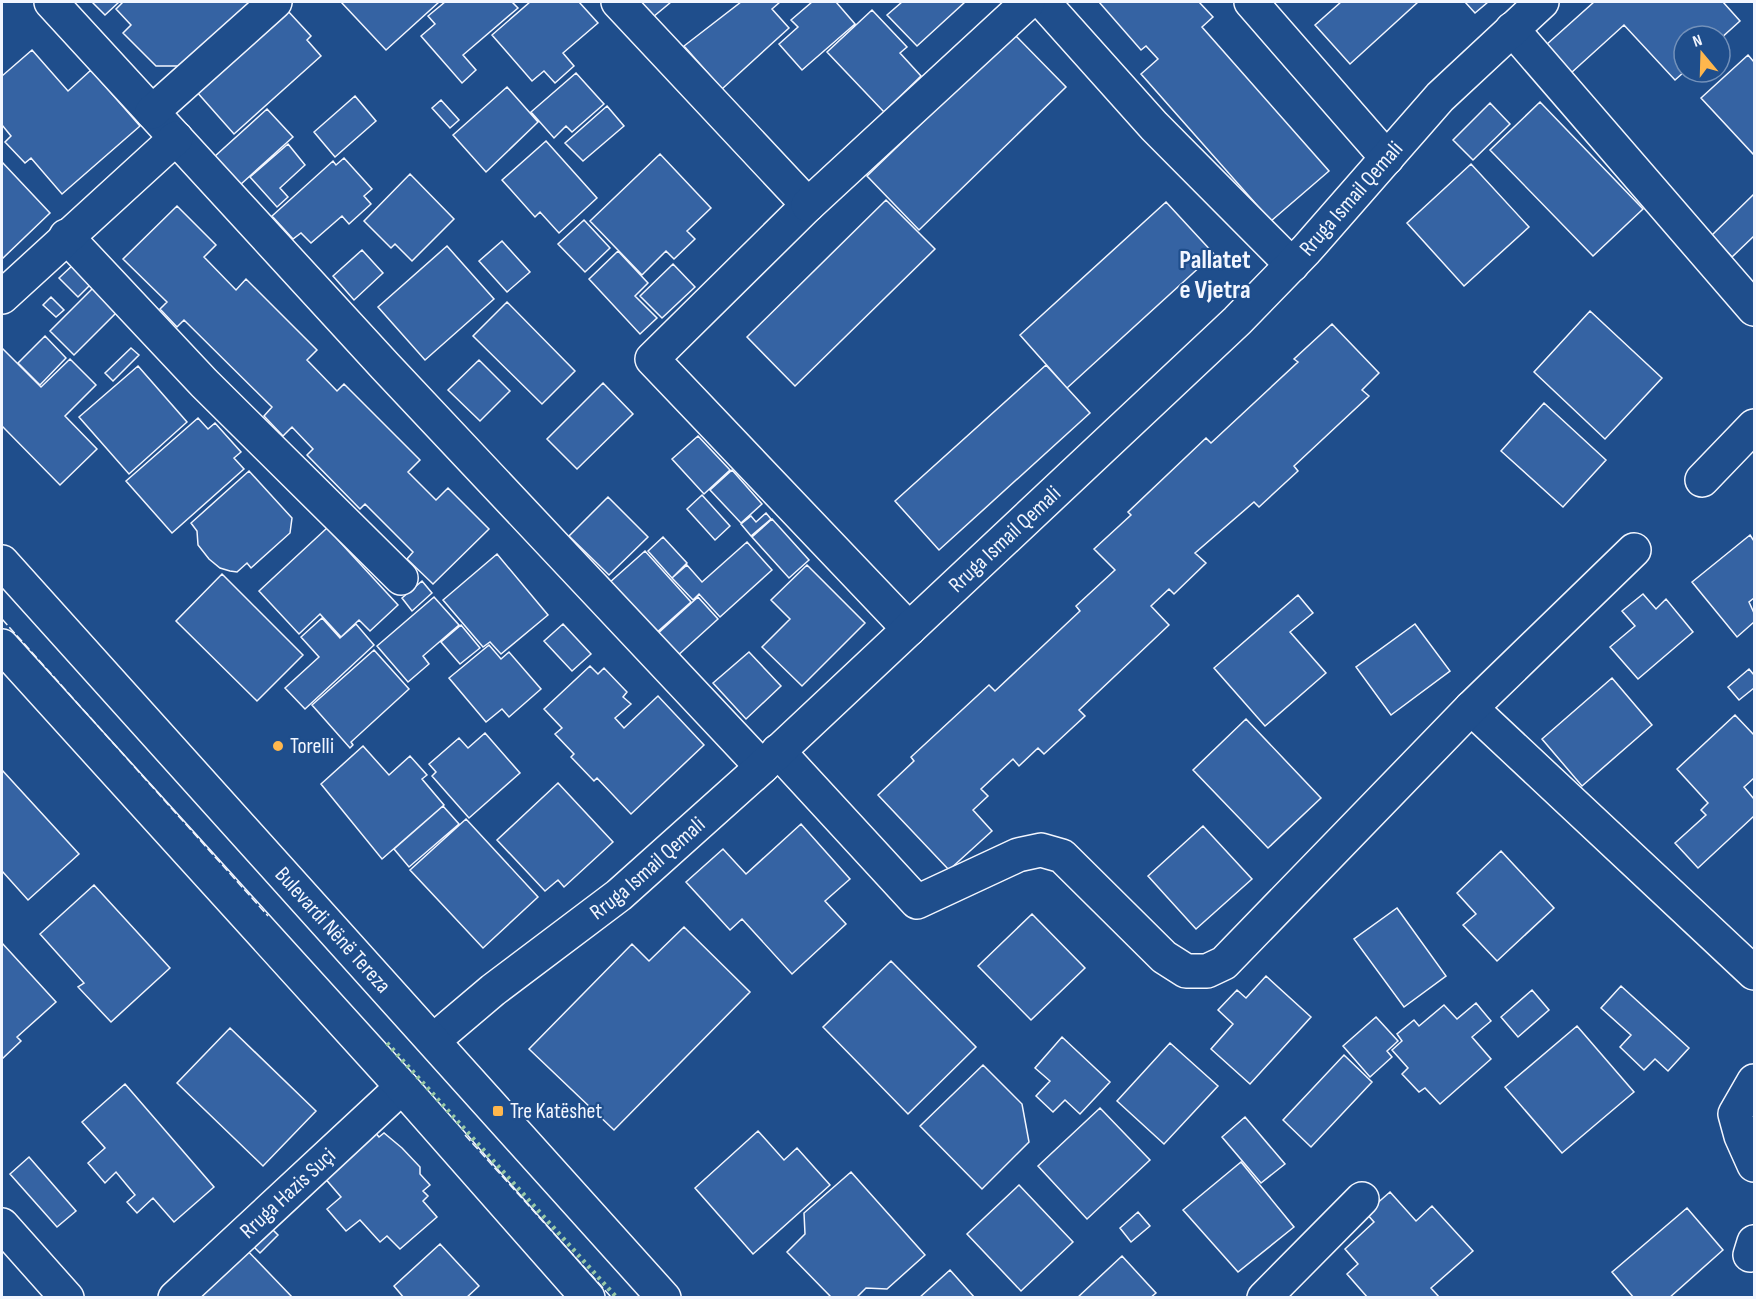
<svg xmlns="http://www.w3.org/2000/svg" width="1756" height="1299" viewBox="0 0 1756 1299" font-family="'Sofia Sans Condensed',sans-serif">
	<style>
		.building { fill: #3563a3; stroke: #f2f6ff; stroke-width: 1.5 }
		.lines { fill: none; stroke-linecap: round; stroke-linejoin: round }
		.minor-casing { stroke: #f2f6ff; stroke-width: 36 }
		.major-casing { stroke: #f2f6ff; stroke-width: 36 }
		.minor { stroke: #1f4e8c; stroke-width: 33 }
		.major { stroke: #1f4e8c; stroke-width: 33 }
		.hedge { stroke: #97c8a6; stroke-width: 4.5; stroke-dasharray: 3 4.5; stroke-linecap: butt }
		.fence { stroke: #f2f6ff; stroke-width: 1.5; stroke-dasharray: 8 3; stroke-linecap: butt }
		.poi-dot { fill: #ffb74d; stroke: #1f4e8c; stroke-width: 2 }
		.labels { text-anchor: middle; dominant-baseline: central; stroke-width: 4.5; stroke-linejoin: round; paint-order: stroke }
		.street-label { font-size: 22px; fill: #f2f6ff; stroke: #1f4e8c }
		.poi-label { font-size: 22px; fill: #f2f6ff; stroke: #1f4e8c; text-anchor: start }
		.quarter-label { font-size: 26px; font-weight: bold; fill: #f2f6ff; stroke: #1f4e8c }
	</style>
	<rect width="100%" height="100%" fill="#1f4e8c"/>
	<path class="building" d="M 92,2 L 119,2 L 105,15 Z
		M 123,2 L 251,2 L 186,66 L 156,66 L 123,33 L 131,25 L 116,9 Z
		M 341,2 L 439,2 L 386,50 Z
		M 445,2 L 512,2 L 518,8 L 463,55 L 476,70 L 462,83 L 421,36 L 435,24 L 428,16 Z
		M 530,2 L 579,2 L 598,23 L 563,53 L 574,66 L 555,83 L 544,71 L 532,81 L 492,35 Z
		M 639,2 L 671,2 L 653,17 Z
		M 741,2 L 780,2 L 772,9 L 789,28 L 722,89 L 684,46 Z
		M 812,2 L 836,2 L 855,24 L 802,70 L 779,44 L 798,27 L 791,20 Z
		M 902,2 L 965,2 L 917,46 L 887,15 Z
		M 1099,2 L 1199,2 L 1213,17 L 1202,27 L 1329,171 L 1271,221 L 1141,74 L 1158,59 L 1146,46 L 1141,50 Z
		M 1341,2 L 1418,2 L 1350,64 L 1315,25 Z
		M 1465,2 L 1488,2 L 1475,13 Z
		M 1594,2 L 1723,2 L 1740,21 L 1720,39 L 1720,36 L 1684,36 L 1684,72 L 1675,80 L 1624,25 L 1571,73 L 1546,45 Z
		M 287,10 L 311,36 L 307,40 L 321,56 L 234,134 L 196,91 Z
		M 872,10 L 907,47 L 900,53 L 921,76 L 884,112 L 827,52 Z
		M 1014,34 L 1066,87 L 919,230 L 867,176 Z
		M 32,50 L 68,91 L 91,70 L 140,126 L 62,194 L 31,158 L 25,163 L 5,142 L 11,136 L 2,125 L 2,76 Z
		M 1748,55 L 1754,62 L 1754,155 L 1701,98 Z
		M 576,73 L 604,104 L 572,132 L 566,126 L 554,138 L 531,112 Z
		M 507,87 L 538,122 L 486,172 L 453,135 Z
		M 355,96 L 376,121 L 335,157 L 314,132 Z
		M 441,100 L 459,120 L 450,128 L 432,108 Z
		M 1540,102 L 1643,209 L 1593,256 L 1490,150 Z
		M 1490,103 L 1510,124 L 1473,160 L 1453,140 Z
		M 607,106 L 624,126 L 583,161 L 565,143 Z
		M 267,109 L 293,137 L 240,185 L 214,157 Z
		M 546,141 L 597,198 L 559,233 L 540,212 L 535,217 L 502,180 Z
		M 288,144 L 305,165 L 280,188 L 288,197 L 277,207 L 250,177 Z
		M 660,154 L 711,208 L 687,231 L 695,239 L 674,259 L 666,251 L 642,275 L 590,221 Z
		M 344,158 L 372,189 L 364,196 L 371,204 L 349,224 L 342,216 L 311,243 L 301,233 L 293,239 L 272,216 L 333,161 L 336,165 Z
		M 2,162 L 50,213 L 2,259 Z
		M 1471,164 L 1529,227 L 1464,286 L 1407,223 Z
		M 410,174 L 454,219 L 412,261 L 395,244 L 391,248 L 364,221 Z
		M 1754,194 L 1754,236 L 1732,257 L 1712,235 Z
		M 886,200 L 935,249 L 795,386 L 747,337 Z
		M 1166,202 L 1214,254 L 1067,388 L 1020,335 Z
		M 177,206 L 216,245 L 204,257 L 236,290 L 246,279 L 317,350 L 307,360 L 337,391 L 344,384 L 420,460 L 408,472 L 436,500 L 448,488 L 489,529 L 433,584 L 407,559 L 413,552 L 365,504 L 360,509 L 307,455 L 313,449 L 292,427 L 283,436 L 264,416 L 272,407 L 184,320 L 177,327 L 160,309 L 167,302 L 123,259 Z
		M 584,220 L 610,248 L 585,272 L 558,244 Z
		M 502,241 L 530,272 L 507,292 L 479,261 Z
		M 447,246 L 494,299 L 425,360 L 378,307 Z
		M 362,250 L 383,273 L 354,300 L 333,276 Z
		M 618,251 L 648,283 L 635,296 L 657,318 L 640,334 L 589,279 Z
		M 75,263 L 93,282 L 78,297 L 59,278 Z
		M 673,264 L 695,287 L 662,318 L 640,296 Z
		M 93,288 L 117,312 L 74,355 L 50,331 Z
		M 51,297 L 64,310 L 56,317 L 43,305 Z
		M 507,302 L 575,371 L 542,404 L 473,336 Z
		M 1590,311 L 1662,378 L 1605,439 L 1534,372 Z
		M 1332,324 L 1379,373 L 1362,390 L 1369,396 L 1294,466 L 1298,471 L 1259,507 L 1254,502 L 1195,553 L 1206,563 L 1174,594 L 1169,589 L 1151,606 L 1169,625 L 1079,710 L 1085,716 L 1044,754 L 1038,748 L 1019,766 L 1013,759 L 981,789 L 988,796 L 973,810 L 992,831 L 949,870 L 878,795 L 914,761 L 911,757 L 989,685 L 995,691 L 1080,611 L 1076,606 L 1115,570 L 1094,549 L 1131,515 L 1128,512 L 1206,438 L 1211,443 L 1298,362 L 1294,359 Z
		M 45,336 L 66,358 L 40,385 L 18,363 Z
		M 2,348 L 41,387 L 70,359 L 96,385 L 65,416 L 97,449 L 60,485 L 2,426 Z
		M 131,348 L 139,355 L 113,381 L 105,373 Z
		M 479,360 L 510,391 L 480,421 L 448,390 Z
		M 1046,365 L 1090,413 L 939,550 L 895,501 Z
		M 138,366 L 187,422 L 129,474 L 79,417 Z
		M 603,383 L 633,414 L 577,469 L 547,439 Z
		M 1544,403 L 1606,460 L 1563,507 L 1501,451 Z
		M 198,418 L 208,429 L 215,423 L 241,452 L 234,458 L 244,469 L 172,533 L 126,481 Z
		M 698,436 L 730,470 L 704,494 L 672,459 Z
		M 732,470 L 762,504 L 741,523 L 710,490 Z
		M 249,471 L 292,518 L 290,533 L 251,568 L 247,563 L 237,572 L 230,571 L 220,568 L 209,559 L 198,545 L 197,531 L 191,523 Z
		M 702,495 L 730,526 L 715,540 L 687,509 Z
		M 608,497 L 648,537 L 609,575 L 569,536 Z
		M 766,513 L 771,519 L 751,536 L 741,524 L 751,516 L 756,522 Z
		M 772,519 L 809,560 L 789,578 L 752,537 Z
		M 327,528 L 398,605 L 370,631 L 359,620 L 341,637 L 320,614 L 299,634 L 259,591 Z
		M 1750,535 L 1754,541 L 1754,598 L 1749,602 L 1754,613 L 1754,622 L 1737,637 L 1692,582 Z
		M 663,537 L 687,563 L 672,578 L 648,551 Z
		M 747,542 L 772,570 L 720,617 L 699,594 L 693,600 L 672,578 L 687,565 L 702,582 Z
		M 645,551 L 691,602 L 655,634 L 609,583 Z
		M 497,554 L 548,615 L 501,654 L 490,642 L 483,647 L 443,600 Z
		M 807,565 L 865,623 L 802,686 L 762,647 L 790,619 L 771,600 Z
		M 222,574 L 303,655 L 257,701 L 176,621 Z
		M 422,581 L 432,593 L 412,611 L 402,598 Z
		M 1643,594 L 1656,609 L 1666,599 L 1693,632 L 1638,679 L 1610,647 L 1635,626 L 1622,611 Z
		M 1298,595 L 1313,613 L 1290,632 L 1326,673 L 1265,726 L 1214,668 Z
		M 434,597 L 459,625 L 423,656 L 429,664 L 408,682 L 377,646 Z
		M 698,597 L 718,619 L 675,658 L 655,636 Z
		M 322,618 L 340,638 L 356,624 L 374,645 L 305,709 L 285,688 L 319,657 L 301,637 Z
		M 563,624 L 591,654 L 572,671 L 544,641 Z
		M 1415,624 L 1450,671 L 1391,715 L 1356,667 Z
		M 461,625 L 480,648 L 460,664 L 441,642 Z
		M 489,645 L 501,659 L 509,652 L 541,689 L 509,717 L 502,709 L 486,722 L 449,678 Z
		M 374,650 L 409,689 L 351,742 L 353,745 L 350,748 L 312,705 Z
		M 749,652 L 781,686 L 746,719 L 713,683 Z
		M 590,666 L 598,674 L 604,668 L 627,692 L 623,697 L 631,704 L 615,718 L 624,728 L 658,696 L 704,745 L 631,814 L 597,778 L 594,781 L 571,757 L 574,754 L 555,734 L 562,728 L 544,709 Z
		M 1749,669 L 1754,675 L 1754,688 L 1739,700 L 1728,687 Z
		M 1612,678 L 1652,725 L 1582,786 L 1542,739 Z
		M 1735,715 L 1754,735 L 1754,778 L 1744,787 L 1754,799 L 1754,816 L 1698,868 L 1675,843 L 1706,815 L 1701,810 L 1708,803 L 1677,769 Z
		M 1246,719 L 1321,798 L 1268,848 L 1193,770 Z
		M 485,733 L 520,773 L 469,818 L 432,776 L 436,772 L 429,764 L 459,738 L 468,748 Z
		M 363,746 L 389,775 L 410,756 L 427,775 L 422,779 L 444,805 L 382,859 L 321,784 Z
		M 2,770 L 79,854 L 28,900 L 2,871 Z
		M 558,783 L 613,842 L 564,887 L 558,880 L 545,891 L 497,840 Z
		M 443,806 L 459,824 L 409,867 L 394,849 Z
		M 466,819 L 538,897 L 483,948 L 410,870 Z
		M 801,824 L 850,879 L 825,901 L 846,924 L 792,974 L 742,919 L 730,930 L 686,882 L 723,849 L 746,874 Z
		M 1203,826 L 1252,879 L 1196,929 L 1148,876 Z
		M 1501,851 L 1554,908 L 1497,961 L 1463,925 L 1476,914 L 1457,893 Z
		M 94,885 L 170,968 L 111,1022 L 78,987 L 84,983 L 40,934 Z
		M 1397,908 L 1446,976 L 1404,1007 L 1354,939 Z
		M 1032,914 L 1085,968 L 1031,1020 L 978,966 Z
		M 684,927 L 750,992 L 614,1130 L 529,1049 L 632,944 L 649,961 Z
		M 2,943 L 56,1002 L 17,1037 L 21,1041 L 2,1059 Z
		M 891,961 L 976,1047 L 908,1114 L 823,1027 Z
		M 1266,976 L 1311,1017 L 1250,1084 L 1211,1049 L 1233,1024 L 1218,1010 L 1237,990 L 1246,998 Z
		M 1621,986 L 1689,1048 L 1668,1071 L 1655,1059 L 1644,1070 L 1620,1047 L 1631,1035 L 1601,1008 Z
		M 1532,990 L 1549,1010 L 1518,1037 L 1501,1017 Z
		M 1476,1003 L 1491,1021 L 1472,1037 L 1491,1059 L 1440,1104 L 1425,1088 L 1419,1092 L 1402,1074 L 1408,1068 L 1392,1050 L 1402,1041 L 1397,1034 L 1414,1020 L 1419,1026 L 1444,1005 L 1457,1019 Z
		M 1376,1017 L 1398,1041 L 1387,1051 L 1392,1057 L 1370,1077 L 1343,1046 Z
		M 1577,1026 L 1634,1092 L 1562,1153 L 1505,1087 Z
		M 230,1028 L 316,1111 L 263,1166 L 177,1083 Z
		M 1062,1037 L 1110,1082 L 1080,1114 L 1065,1100 L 1053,1112 L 1036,1096 L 1050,1081 L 1035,1068 Z
		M 1170,1043 L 1218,1086 L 1164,1144 L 1117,1101 Z
		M 1344,1055 L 1372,1082 L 1311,1147 L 1283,1120 Z
		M 983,1065 L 1022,1104 L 1029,1142 L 982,1189 L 920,1126 Z
		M 125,1084 L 214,1187 L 174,1222 L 153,1198 L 137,1213 L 127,1202 L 135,1195 L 116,1172 L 105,1183 L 88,1163 L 105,1148 L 82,1122 Z
		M 1100,1108 L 1150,1160 L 1087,1219 L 1038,1166 Z
		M 1245,1117 L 1285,1164 L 1261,1183 L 1222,1137 Z
		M 374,1131 L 379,1137 L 384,1133 L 402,1148 L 420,1167 L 420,1174 L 430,1185 L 423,1191 L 428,1196 L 423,1201 L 437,1217 L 400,1249 L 387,1236 L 380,1242 L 360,1220 L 346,1231 L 327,1209 L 341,1197 L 323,1176 Z
		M 758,1131 L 784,1160 L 797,1148 L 830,1185 L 753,1254 L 695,1188 Z
		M 29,1157 L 76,1211 L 57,1227 L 10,1174 Z
		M 1241,1162 L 1294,1227 L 1238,1272 L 1183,1210 Z
		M 851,1172 L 925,1255 L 887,1289 L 866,1288 L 856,1298 L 832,1298 L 787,1252 L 805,1234 L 804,1213 Z
		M 1019,1185 L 1073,1242 L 1021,1291 L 967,1234 Z
		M 1390,1192 L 1416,1221 L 1432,1206 L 1473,1251 L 1431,1288 L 1440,1298 L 1368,1298 L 1347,1274 L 1358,1264 L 1345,1249 L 1374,1222 L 1366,1213 Z
		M 1687,1208 L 1723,1250 L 1669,1298 L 1634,1298 L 1612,1272 Z
		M 1138,1212 L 1150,1226 L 1131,1242 L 1120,1228 Z
		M 271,1228 L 278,1235 L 260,1253 L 252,1245 Z
		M 440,1244 L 479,1286 L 466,1298 L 404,1298 L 394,1286 Z
		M 244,1247 L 293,1298 L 192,1298 Z
		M 1122,1256 L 1156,1293 L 1150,1298 L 1077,1298 Z
		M 950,1270 L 975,1298 L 919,1298 Z"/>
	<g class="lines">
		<g class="minor-casing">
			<g id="minor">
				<path d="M 51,2 L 385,366 L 762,767"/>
				<path d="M 618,2 L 808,205 L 652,359 L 909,629"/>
				<path d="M 1043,2 L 1154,126 L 1292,265"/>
				<path d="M 1251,2 L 1387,158"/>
				<path d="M 1512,29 L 1754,309"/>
				<path d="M 152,112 L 275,2"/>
				<path d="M 808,205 L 1028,2"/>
				<path d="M 66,236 L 204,383 L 401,578"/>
				<path d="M 2,297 L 176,138"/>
				<path d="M 1702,480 L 1754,426"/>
				<path d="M 1471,708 L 1754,973"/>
				<path d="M 778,751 L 917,902 L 1018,855 L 1041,850 L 1062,856 L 1164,957 L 1186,971 L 1207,971 L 1224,963 L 1471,708 L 1634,550"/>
				<path id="s1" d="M 434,1040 L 493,990 L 619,895 L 762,767 L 1237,321 L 1306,250 L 1440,97 L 1542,2"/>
				<path d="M 1754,1081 L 1735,1114 L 1741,1136 L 1754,1165"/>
				<path d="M 2,1225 L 67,1298"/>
				<path d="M 1750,1255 L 1754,1242"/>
				<path id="s2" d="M 175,1298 L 402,1087"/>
				<path d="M 1264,1298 L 1362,1199"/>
			</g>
		</g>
		<g class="major-casing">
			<g id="major">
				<path id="s3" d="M 2,562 L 664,1298"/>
				<path d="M 2,646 L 402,1087 L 588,1298"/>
			</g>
		</g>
		<use href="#minor" class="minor"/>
		<use href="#major" class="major"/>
		<path class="hedge" d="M 387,1043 L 617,1298"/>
		<path class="fence" d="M 2,619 L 268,916
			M 465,1135 L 612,1298"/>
	</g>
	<g class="poi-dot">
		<circle cx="278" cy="746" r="6"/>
		<rect x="492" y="1105" width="12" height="12" rx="3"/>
	</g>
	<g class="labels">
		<g class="street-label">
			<text stroke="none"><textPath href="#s1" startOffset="1246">Rruga Ismail Qemali</textPath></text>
			<text stroke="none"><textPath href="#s1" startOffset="760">Rruga Ismail Qemali</textPath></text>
			<text stroke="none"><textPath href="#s1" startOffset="274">Rruga Ismail Qemali</textPath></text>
			<text stroke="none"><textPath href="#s3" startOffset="495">Bulevardi Nënë Tereza</textPath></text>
			<text stroke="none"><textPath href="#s2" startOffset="154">Rruga Hazis Suçi</textPath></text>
		</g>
		<g class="poi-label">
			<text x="290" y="746">Torelli</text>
			<text x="510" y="1111">Tre Katëshet</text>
		</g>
		<g class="quarter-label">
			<text x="1215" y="260">Pallatet<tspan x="1215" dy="30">e Vjetra</tspan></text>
		</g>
	</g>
	<rect width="1756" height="1299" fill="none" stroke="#f2f6ff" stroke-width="6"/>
	<g transform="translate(1702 54) rotate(341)"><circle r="28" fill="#1f4e8c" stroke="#7391ba" stroke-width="1.5"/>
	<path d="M0-4.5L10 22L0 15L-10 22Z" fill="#ffb74d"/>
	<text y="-9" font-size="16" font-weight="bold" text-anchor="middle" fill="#f2f6ff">N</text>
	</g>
</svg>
